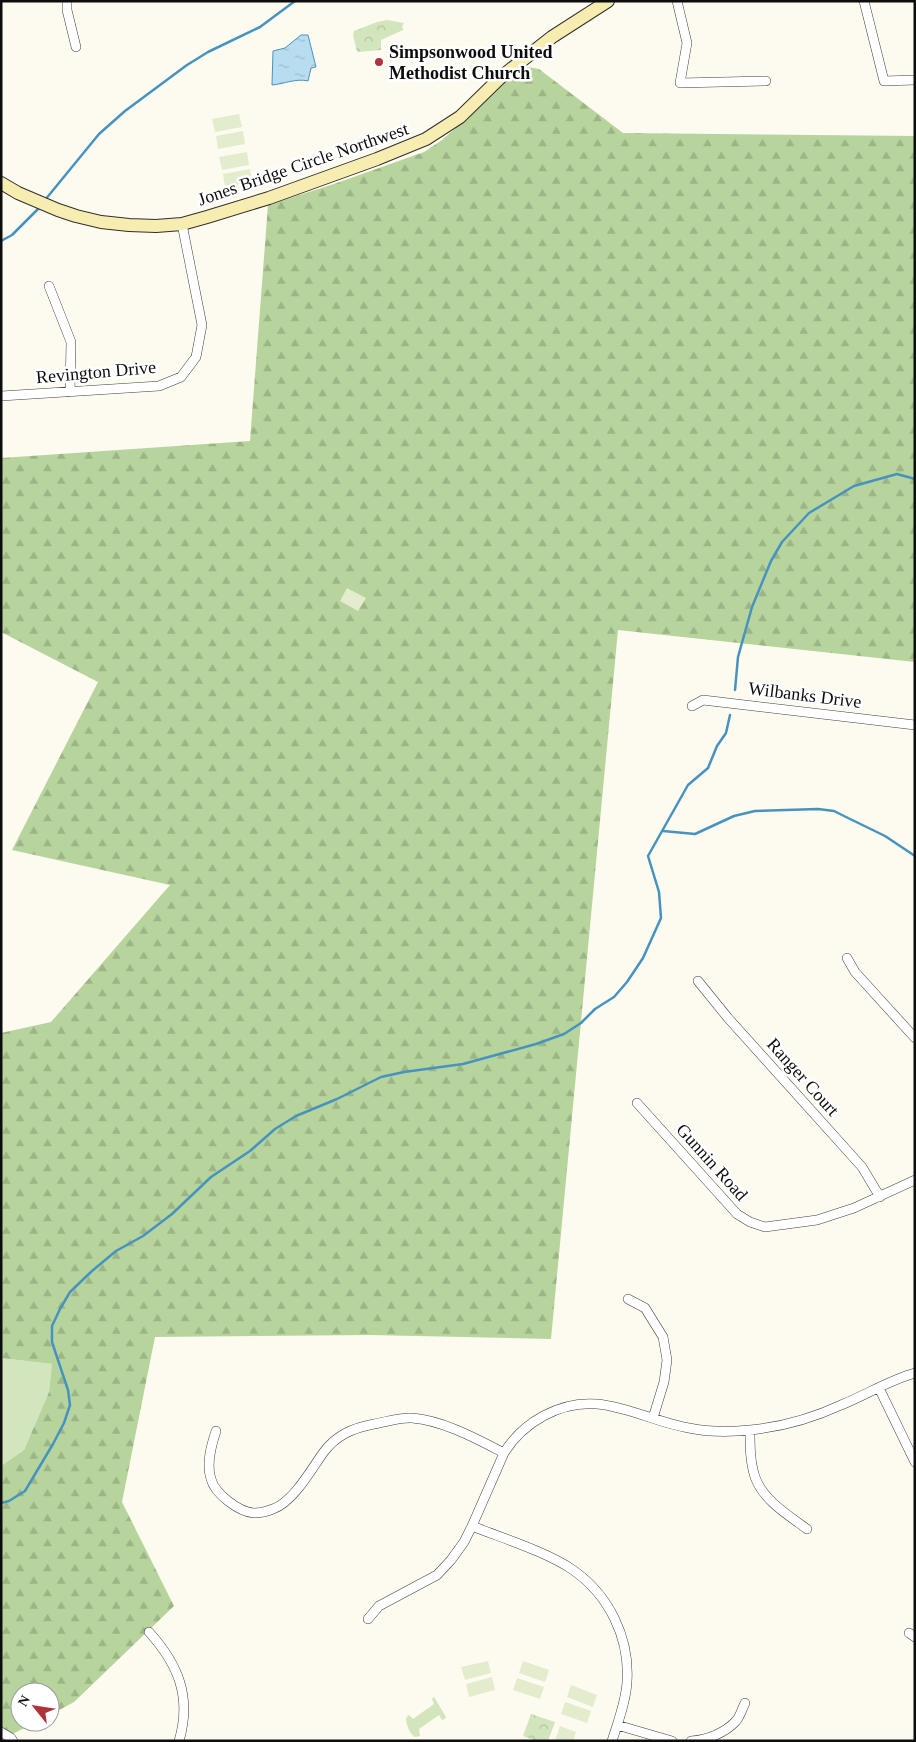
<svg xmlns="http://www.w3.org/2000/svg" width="916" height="1742" viewBox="0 0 916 1742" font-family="'Times New Roman',serif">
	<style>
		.grass { fill: #d2e5bc }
		.forest { fill: url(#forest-firs) }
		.park { fill: url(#park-crowns) }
		.pitch { fill: #e3edcd }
		.water { fill: url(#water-ripples); stroke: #4793c0 }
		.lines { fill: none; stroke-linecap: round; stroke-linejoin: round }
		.stream { stroke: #4793c0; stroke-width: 2.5 }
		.street-casing { stroke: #404040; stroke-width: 10 }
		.secondary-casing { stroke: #2f2f2f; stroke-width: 14 }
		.street { stroke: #fff; stroke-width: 9 }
		.secondary { stroke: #f7edb1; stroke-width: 12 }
		.poi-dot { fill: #b0333c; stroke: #fff; stroke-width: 2 }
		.labels { text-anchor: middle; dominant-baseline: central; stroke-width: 5; stroke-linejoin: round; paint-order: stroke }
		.poi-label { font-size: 18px; font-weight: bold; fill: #0d0d0d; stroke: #fff; text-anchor: start }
		.street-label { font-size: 18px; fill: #0d0d0d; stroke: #fff }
	</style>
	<defs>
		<pattern id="forest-firs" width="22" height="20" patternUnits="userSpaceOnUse" patternTransform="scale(1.25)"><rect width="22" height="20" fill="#b7d49d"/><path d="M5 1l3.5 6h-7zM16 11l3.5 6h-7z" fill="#9cb586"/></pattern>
		<pattern id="park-crowns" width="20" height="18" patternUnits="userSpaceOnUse" patternTransform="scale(1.25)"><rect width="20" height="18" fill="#d2e5bc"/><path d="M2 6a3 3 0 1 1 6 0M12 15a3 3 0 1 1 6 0" fill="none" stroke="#b3c3a0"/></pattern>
		<pattern id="water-ripples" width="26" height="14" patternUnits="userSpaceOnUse" patternTransform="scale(1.25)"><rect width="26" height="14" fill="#b9ddf0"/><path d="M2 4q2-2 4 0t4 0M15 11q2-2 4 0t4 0" fill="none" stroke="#9ebccd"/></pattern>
	</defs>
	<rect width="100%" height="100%" fill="#fdfaef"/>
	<path class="grass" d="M 1,1358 L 52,1364 L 49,1392 L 24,1450 L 1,1466 Z
		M 434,1697 L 446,1717 L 445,1719 L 442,1720 L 439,1715 L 419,1729 L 420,1736 L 415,1737 C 410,1734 406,1725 406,1718 L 409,1715 L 413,1719 L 434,1704 L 432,1699 Z"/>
	<path class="forest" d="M 522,66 L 539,69 L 623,133 L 915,136 L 915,662 L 618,630 L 551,1339 L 370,1335 L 155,1337 L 122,1502 L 174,1606 L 74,1702 L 50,1715 L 50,1692 L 20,1692 L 20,1722 L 36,1722 L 1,1740 L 1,1466 L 24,1450 L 49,1392 L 52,1364 L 1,1358 L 1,1033 L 51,1022 L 170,885 L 12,850 L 98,682 L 1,632 L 1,458 L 250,441 L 268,205 L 334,184 L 424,152 L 442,140 L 465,120 Z"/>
	<path class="park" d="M 387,20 L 404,23 L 402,27 L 403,30 L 381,40 L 381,50 L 357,52 L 353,35 L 354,31 L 377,22 Z
		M 531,1714 L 555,1722 L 548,1741 L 536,1741 L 523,1736 Z"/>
	<path class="pitch" d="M 239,114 L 242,127 L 215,132 L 212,119 Z
		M 243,131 L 245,144 L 218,149 L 216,136 Z
		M 247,152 L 249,165 L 222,170 L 219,157 Z
		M 250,169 L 252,182 L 225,187 L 223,174 Z
		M 347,588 L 366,598 L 358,611 L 340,601 Z
		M 488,1661 L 491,1673 L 465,1680 L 461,1667 Z
		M 523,1661 L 549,1670 L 545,1682 L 519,1673 Z
		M 492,1677 L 495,1690 L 469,1697 L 466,1684 Z
		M 517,1678 L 544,1687 L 540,1699 L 513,1690 Z
		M 571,1685 L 597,1695 L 593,1707 L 567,1697 Z
		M 565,1702 L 591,1711 L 587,1723 L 561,1714 Z
		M 560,1726 L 576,1732 L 573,1741 L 555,1741 Z"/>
	<path class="water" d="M 301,35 L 308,35 L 316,67 L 311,68 L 308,81 C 296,78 284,84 272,85 L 273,51 L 285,48 Z"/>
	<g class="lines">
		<path class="stream" d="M 45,200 L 99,134 L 125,111 L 187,65 L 208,52 L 260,27 L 295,1
			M 1,241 L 12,235 L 40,207
			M 735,690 L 738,657 L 752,607 L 771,561 L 782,542 L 809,513 L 854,486 L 897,474 L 915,479
			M 663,831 L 695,834 L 734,816 L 755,811 L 818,809 L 834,811 L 844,816 L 885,836 L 915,856
			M 1,1503 L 9,1501 L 25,1491 L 53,1444 L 64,1423 L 70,1405 L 68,1390 L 52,1342 L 52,1326 L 60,1309 L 70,1292 L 92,1271 L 116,1251 L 143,1236 L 172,1214 L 211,1177 L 250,1151 L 275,1129 L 296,1116 L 337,1099 L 381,1077 L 404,1072 L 463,1064 L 536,1044 L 564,1034 L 581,1023 L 595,1009 L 614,997 L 627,982 L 643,958 L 661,918 L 659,892 L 648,856 L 688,785 L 708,768 L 717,746 L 726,733 L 730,715"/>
		<g class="street-casing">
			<path id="street" d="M 67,1 L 67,10 L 76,47
				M 677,1 L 687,43 L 680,83 L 766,81
				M 864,1 L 884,81 L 915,80
				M 49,286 L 71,342 L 70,392
				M 1,396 L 159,386 L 181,377 L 196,357 L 202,325 L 182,224
				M 692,706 L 703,700 L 915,725
				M 847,958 L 855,972 L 915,1038
				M 698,981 L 728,1018 L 862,1167 L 880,1197
				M 637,1103 L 737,1214 L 750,1222 L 765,1227 L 817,1220 L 854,1208 L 915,1180
				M 628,1299 L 645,1308 L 663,1337 L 667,1360 L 664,1382 L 653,1418
				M 879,1388 L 915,1462
				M 750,1430 C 750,1446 750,1462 755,1477 C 763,1500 788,1515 807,1529
				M 216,1431 C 211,1446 206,1464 211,1479 C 215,1494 239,1512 254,1513 C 260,1513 268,1511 273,1509 C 293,1502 311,1470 323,1453 C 336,1435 353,1428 374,1424 C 386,1422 400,1417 412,1418 C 442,1420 477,1439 504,1453
				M 472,1526 C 502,1538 547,1552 573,1570 C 609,1595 630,1638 627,1682 C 626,1701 618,1722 612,1741
				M 368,1619 L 379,1606 L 437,1575 L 451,1560 L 464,1542 L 472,1526 L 504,1453 C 523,1422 560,1401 597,1404 C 629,1407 658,1423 689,1428 C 708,1432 731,1432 750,1430 C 781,1427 813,1418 841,1405 C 866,1395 889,1380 915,1373
				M 149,1632 C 178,1664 192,1697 179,1741
				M 909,1633 L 915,1637
				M 617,1725 L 672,1741
				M 1,1732 L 11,1738 L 13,1741
				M 691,1741 C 707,1740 725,1733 736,1721 C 740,1717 742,1709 745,1703"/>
		</g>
		<g class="secondary-casing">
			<path id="secondary" d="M 1,183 L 18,193 L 58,210 L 76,216 L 101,222 L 129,225 L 156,226 L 182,224 L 207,217 L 269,198 L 377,159 L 426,139 L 460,117 L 501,77 L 552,37 L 608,1"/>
		</g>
		<use href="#street" class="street"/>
		<use href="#secondary" class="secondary"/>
	</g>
	<circle class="poi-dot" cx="379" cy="62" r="5"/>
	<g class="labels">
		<g class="poi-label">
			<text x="389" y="52">Simpsonwood United<tspan x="389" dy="21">Methodist Church</tspan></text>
		</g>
		<g class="street-label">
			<text transform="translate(303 164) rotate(-19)">Jones Bridge Circle Northwest</text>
			<text transform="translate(96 372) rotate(-5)">Revington Drive</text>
			<text transform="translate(805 695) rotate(7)">Wilbanks Drive</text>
			<text transform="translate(803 1077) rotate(48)">Ranger Court</text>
			<text transform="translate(712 1162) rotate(48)">Gunnin Road</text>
		</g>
	</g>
	<rect width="916" height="1742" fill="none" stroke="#0d0d0d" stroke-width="5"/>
	<g transform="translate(35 1707) rotate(300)"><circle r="24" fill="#ffffff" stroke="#9e9e9e"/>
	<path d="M0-4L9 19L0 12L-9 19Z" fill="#b0333c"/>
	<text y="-8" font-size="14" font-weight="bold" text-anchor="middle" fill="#0d0d0d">N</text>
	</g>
</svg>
